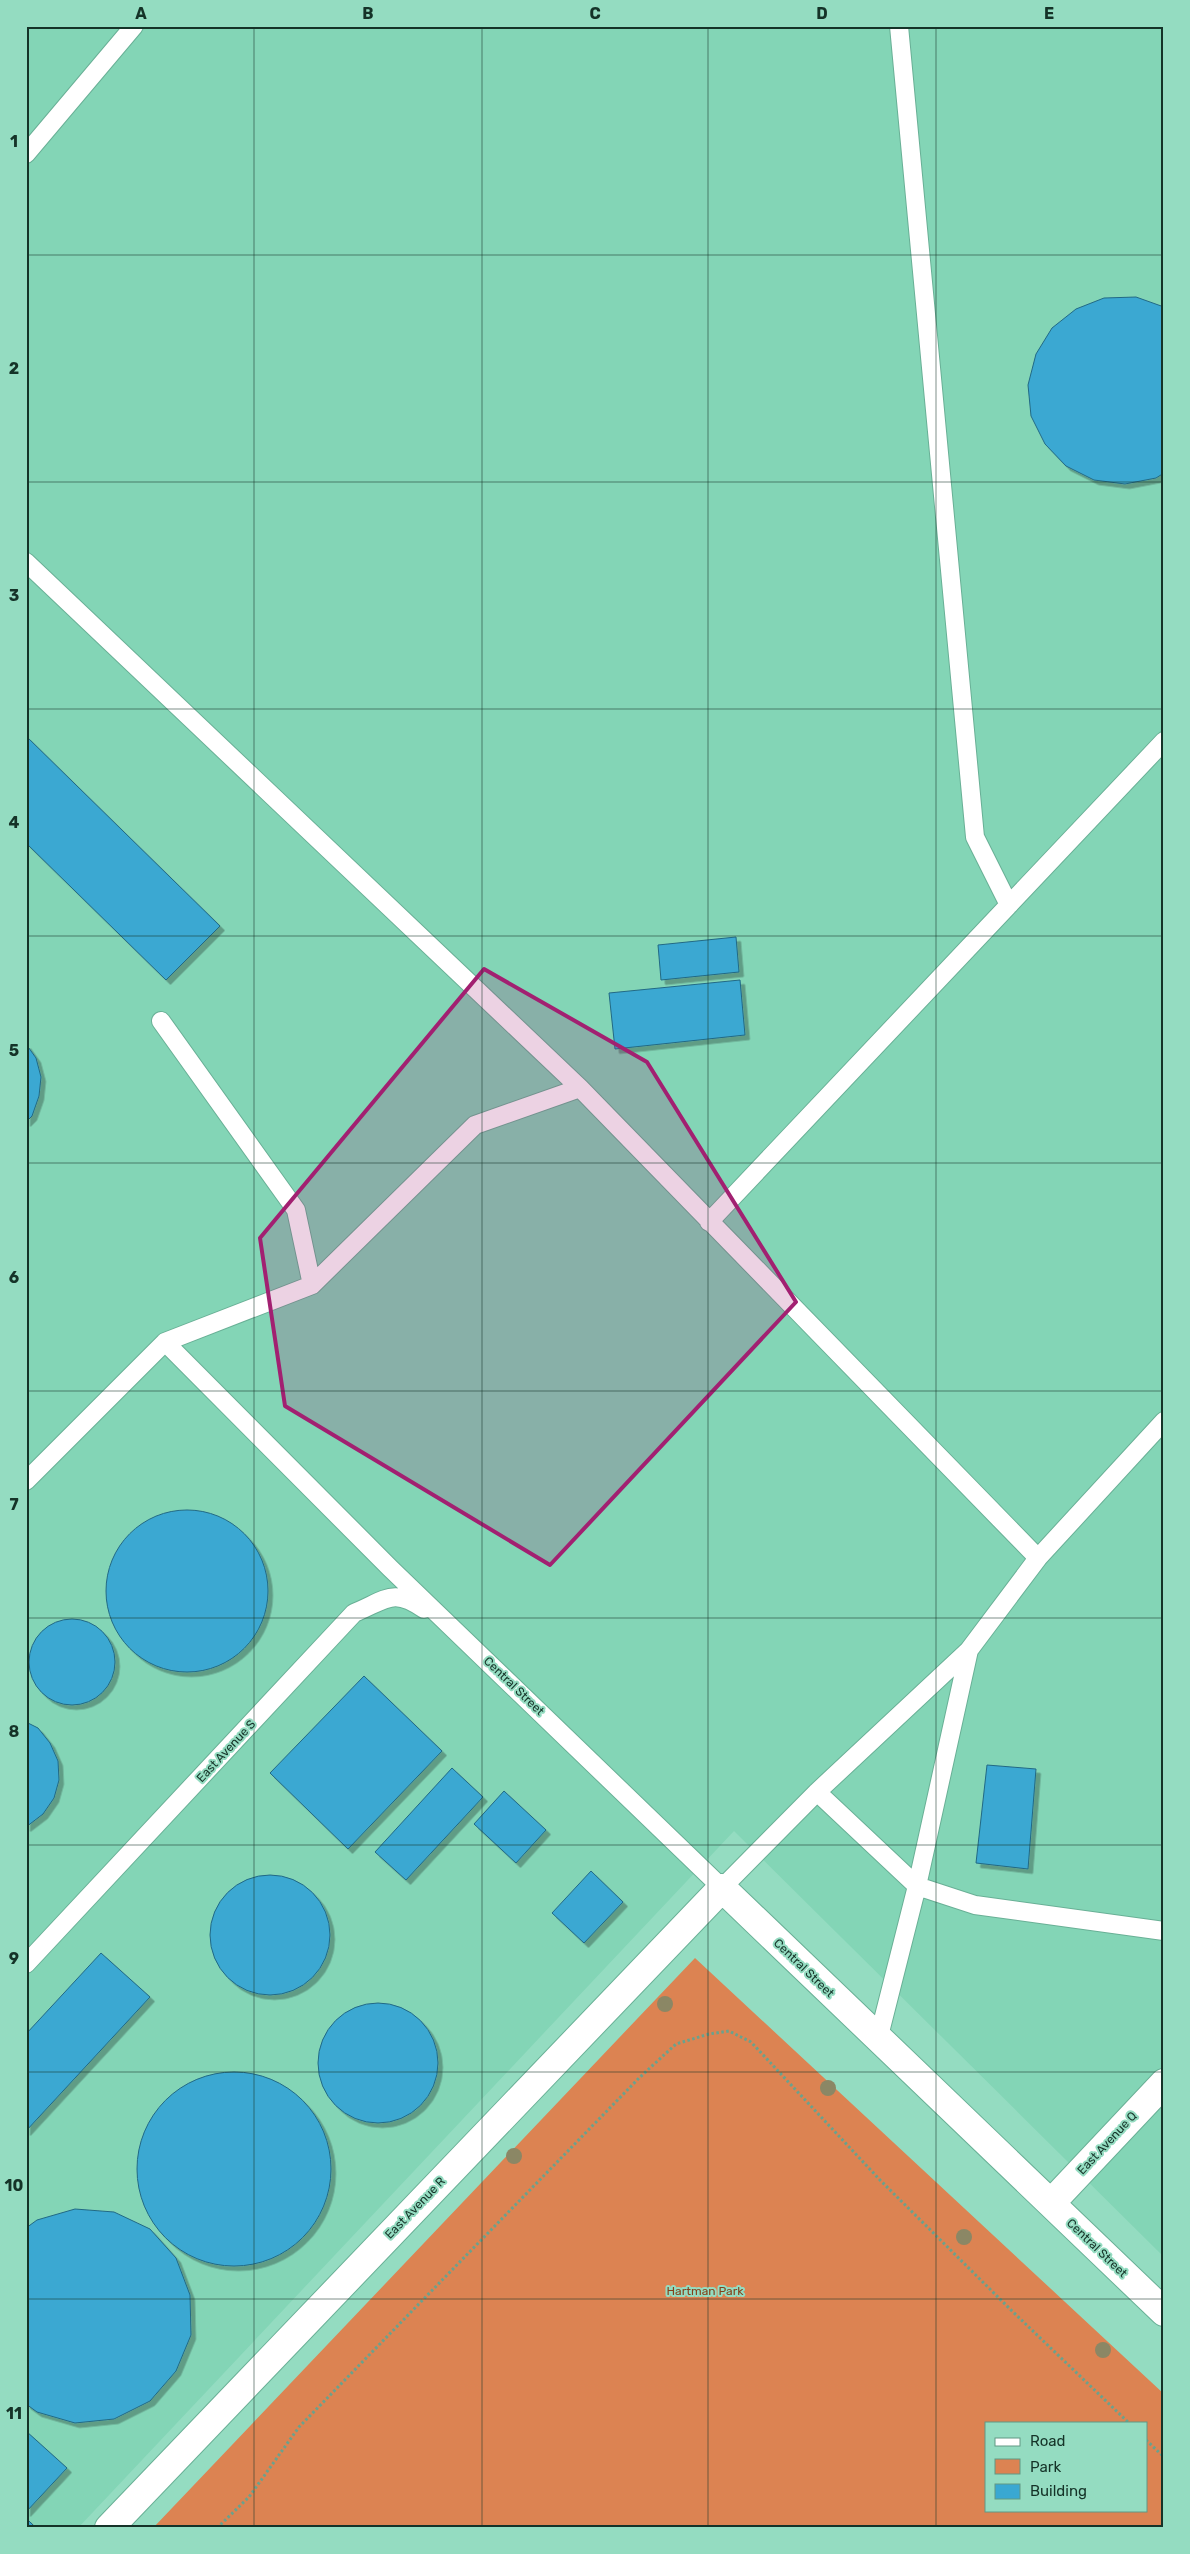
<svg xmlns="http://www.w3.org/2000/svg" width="1190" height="2554" viewBox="0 0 1190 2554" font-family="Rubik,sans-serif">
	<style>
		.built { fill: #83d5b6 }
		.green { fill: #dc8352; fill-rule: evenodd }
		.building { fill: #3aa8d2; stroke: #226985; filter: url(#shadow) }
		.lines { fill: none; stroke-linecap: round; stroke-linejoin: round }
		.lane-casing { stroke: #69b096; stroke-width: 20 }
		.street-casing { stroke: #69b096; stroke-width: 30 }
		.path { stroke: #69a28d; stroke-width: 3; stroke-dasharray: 2.5 2.5; stroke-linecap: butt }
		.lane { stroke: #fff; stroke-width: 18 }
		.street { stroke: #fff; stroke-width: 28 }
		.tree { fill: #8b8765 }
		.marked { fill: #a22071; fill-opacity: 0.2; stroke: #a22071; stroke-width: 4; stroke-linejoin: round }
		.grid { fill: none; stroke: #153328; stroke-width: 1; stroke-opacity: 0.55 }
		.labels { text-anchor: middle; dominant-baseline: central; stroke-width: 4; stroke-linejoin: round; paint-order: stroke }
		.street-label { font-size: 12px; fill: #153328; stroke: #94dcc1 }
		.park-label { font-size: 12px; fill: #83411a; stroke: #94dcc1 }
		.neatline { fill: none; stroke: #153328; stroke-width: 2 }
		.grid-label { font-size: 16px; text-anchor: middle; font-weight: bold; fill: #153328 }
	</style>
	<defs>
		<filter id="shadow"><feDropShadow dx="4.5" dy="4.5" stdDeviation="0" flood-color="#0004"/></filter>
	</defs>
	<rect width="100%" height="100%" fill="#94dcc1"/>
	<path class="built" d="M 26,26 L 1164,26 L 1164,2257 L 734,1831 L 78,2528 L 26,2528 Z"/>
	<path class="green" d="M 695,1958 L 1164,2394 L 1164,2528 L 153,2528 ZM 986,2423 L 1146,2423 L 1146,2510 L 986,2510 Z"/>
	<path class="building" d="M 1136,297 L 1164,307 L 1164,473 L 1156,478 L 1125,484 L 1094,480 L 1066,466 L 1045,444 L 1031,416 L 1028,385 L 1036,354 L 1052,328 L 1076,309 L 1104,298 Z
		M 26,736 L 220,926 L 166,980 L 26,843 Z
		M 736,937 L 739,972 L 661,980 L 658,945 Z
		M 740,980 L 745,1035 L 615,1049 L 609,993 Z
		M 26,1044 L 36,1058 L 41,1077 L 39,1096 L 32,1116 L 26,1122 Z
		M106 1591a81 81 0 1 1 162 0a81 81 0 1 1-162 0Z
		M29 1662a43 43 0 1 1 86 0a43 43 0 1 1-86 0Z
		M 364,1676 L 442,1751 L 348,1849 L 270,1773 Z
		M 26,1722 L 38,1728 L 50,1743 L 58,1761 L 59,1780 L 54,1798 L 43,1814 L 26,1827 Z
		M 987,1765 L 1036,1769 L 1028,1869 L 976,1863 Z
		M 452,1768 L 483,1797 L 406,1880 L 375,1852 Z
		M 504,1791 L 546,1830 L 516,1863 L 474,1824 Z
		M 591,1871 L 623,1902 L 584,1943 L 552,1913 Z
		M210 1935a60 60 0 1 1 120 0a60 60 0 1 1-120 0Z
		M 101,1953 L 150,1997 L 26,2131 L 26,2034 Z
		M318 2063a60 60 0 1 1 120 0a60 60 0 1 1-120 0Z
		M137 2169a97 97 0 1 1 194 0a97 97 0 1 1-194 0Z
		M 75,2209 L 114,2212 L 150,2229 L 176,2258 L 190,2295 L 191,2335 L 176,2371 L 150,2401 L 114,2419 L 75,2423 L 37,2412 L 26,2404 L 26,2228 L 37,2220 Z
		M 26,2431 L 67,2468 L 26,2512 Z
		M 26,2518 L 36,2528 L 26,2528 Z"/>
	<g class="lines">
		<g class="lane-casing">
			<path id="lane" d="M 899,26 L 975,837 L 1009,905
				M 26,154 L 134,26
				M 26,562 L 580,1088 L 1038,1558
				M 161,1021 L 296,1210 L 312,1285
				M 709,1222 L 1164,741
				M 165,1342 L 390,1568 L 722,1888 L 817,1792 L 969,1650
				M 26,1481 L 165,1342 L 312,1285 L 475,1125 L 580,1088
				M 817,1792 L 917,1886 L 975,1905 L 1164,1931
				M 26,1964 L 354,1613 C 386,1600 393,1587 424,1609
				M 878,2040 L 917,1886 L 969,1650 L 1038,1558 L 1164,1421"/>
		</g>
		<g class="street-casing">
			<path id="street" d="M 1051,2203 L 1164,2083
				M 109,2528 L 722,1888 L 1164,2312"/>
		</g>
		<path class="path" d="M 1146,2440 L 1164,2457
			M 217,2528 L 249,2497 L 299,2427 L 639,2078 L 676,2044 L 709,2034 L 729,2031 L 751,2042 L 880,2180 L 1011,2310 L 1129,2423"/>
		<use href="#lane" class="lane"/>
		<use href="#street" class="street"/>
	</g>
	<g class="tree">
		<circle cx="665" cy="2004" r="8"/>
		<circle cx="828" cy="2088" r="8"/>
		<circle cx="514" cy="2156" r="8"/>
		<circle cx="964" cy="2237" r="8"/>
		<circle cx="1103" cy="2350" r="8"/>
	</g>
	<path class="marked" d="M 484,969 L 647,1062 L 796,1302 L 550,1565 L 285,1406 L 260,1238 Z"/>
	<path class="grid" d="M 254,26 L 254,2528M 482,26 L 482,2528M 708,26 L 708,2528M 936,26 L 936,2528M 26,255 L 1164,255M 26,482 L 1164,482M 26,709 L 1164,709M 26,936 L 1164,936M 26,1163 L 1164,1163M 26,1391 L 1164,1391M 26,1618 L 1164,1618M 26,1845 L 1164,1845M 26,2072 L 1164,2072M 26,2299 L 1164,2299"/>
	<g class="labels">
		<g class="street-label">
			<text transform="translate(514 1686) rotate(44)">Central Street</text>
			<text transform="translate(226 1751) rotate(-47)">East Avenue S</text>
			<text transform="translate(804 1968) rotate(44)">Central Street</text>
			<text transform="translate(1107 2143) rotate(-47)">East Avenue Q</text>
			<text transform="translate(415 2208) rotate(-46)">East Avenue R</text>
			<text transform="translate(1097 2248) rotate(44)">Central Street</text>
		</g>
		<g class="park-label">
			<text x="705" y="2291">Hartman Park</text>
		</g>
	</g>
	<rect width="1190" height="2554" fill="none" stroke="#94dcc1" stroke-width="55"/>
	<rect x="985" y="2422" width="162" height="90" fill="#94dcc1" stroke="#619884"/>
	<rect x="995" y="2438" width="25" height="8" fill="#ffffff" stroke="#619884"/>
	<text x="1030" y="2446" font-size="15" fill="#153328">Road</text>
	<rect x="995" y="2459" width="25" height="15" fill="#dc8352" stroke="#619884"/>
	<text x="1030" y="2472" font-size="15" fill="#153328">Park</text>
	<rect x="995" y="2484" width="25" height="15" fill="#3aa8d2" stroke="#619884"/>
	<text x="1030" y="2496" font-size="15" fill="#153328">Building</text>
	<rect x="28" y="28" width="1134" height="2498" class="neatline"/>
	<g class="grid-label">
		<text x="141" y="19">A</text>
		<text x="368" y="19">B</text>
		<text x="595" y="19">C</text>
		<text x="822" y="19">D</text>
		<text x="1049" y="19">E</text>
		<text x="14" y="147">1</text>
		<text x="14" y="374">2</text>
		<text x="14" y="601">3</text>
		<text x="14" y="828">4</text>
		<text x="14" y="1056">5</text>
		<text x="14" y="1283">6</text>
		<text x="14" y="1510">7</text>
		<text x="14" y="1737">8</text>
		<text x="14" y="1964">9</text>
		<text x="14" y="2191">10</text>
		<text x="14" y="2419">11</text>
	</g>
</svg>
